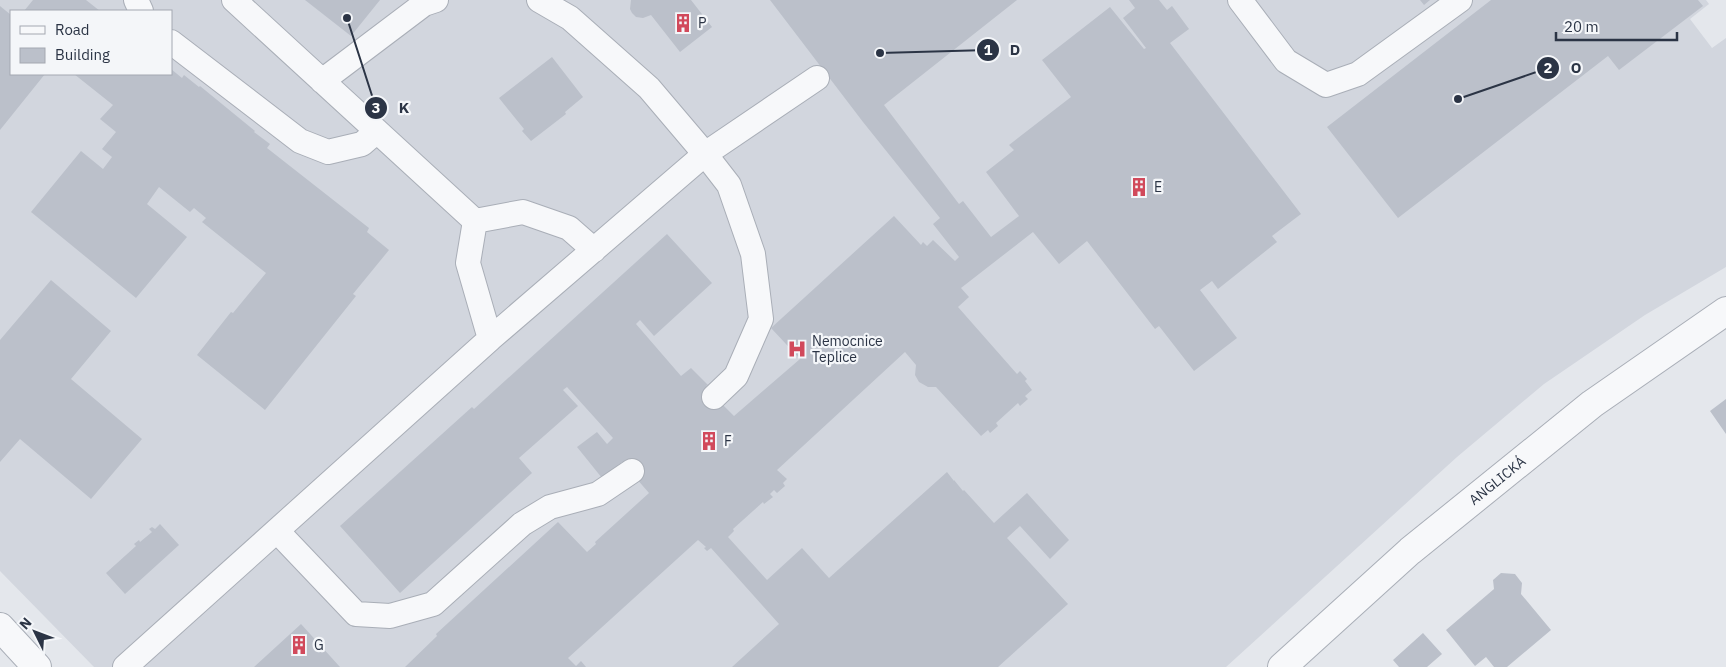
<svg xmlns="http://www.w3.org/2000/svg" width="1726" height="667" viewBox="0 0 1726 667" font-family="'IBM Plex Sans',sans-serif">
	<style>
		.built { fill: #d2d6de; fill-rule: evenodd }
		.building { fill: #bbc0ca }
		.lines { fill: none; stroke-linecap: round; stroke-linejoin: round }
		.service-casing { stroke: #a9aeb7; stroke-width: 26 }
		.minor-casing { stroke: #a9aeb7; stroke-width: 30 }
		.service { stroke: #f7f8fa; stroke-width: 24 }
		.minor { stroke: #f7f8fa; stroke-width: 28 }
		.labels { text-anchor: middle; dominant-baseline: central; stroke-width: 4.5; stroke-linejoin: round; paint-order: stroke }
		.poi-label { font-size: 14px; fill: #2b3445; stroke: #f4f6f9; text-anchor: start }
		.street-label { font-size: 14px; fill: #2b3445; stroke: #f4f6f9 }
		.leader { fill: none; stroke: #2b3445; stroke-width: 2 }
		.callout-dot { fill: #2b3445; stroke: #f4f6f9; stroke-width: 2 }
		.mark-label { font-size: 15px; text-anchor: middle; font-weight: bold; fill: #fff }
		.callout-label { font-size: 15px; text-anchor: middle; font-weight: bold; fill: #2b3445; stroke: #f4f6f9; stroke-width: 4.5; stroke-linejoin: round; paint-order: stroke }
	</style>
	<rect width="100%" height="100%" fill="#e4e7ec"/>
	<path class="built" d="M 0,0 L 1706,0 L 1709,4 L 1690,19 L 1712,48 L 1726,38 L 1726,267 L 1645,315 L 1544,384 L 1457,457 L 1226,667 L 94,667 L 0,571 ZM 11,11 L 171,11 L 171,74 L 11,74 Z"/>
	<path class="building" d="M 33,0 L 86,0 L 100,11 L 24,11 Z
		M 305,0 L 380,0 L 351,36 Z
		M 631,0 L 691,0 L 712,27 L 680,52 L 651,15 L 643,18 L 636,17 L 632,13 L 630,9 Z
		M 770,0 L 1017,0 L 884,105 L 959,204 L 963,201 L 991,237 L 1019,216 L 986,172 L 1014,150 L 1009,145 L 1071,97 L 1042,60 L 1110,7 L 1144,49 L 1146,48 L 1123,18 L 1135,8 L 1129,0 L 1159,0 L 1167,10 L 1172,6 L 1189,29 L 1170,43 L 1301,214 L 1272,236 L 1277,242 L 1218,289 L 1212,281 L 1200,290 L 1237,338 L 1194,371 L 1159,326 L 1155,329 L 1087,241 L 1059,264 L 1033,232 L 961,288 L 969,297 L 958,307 L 1017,374 L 1020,371 L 1027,379 L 1025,381 L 1032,390 L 1025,396 L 1028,399 L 1020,406 L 1018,403 L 996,423 L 998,426 L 990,433 L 988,430 L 981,436 L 936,387 L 928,387 L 919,382 L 915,375 L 916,365 L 905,352 L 777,470 L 787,479 L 783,483 L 785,486 L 777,493 L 774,490 L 770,494 L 773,497 L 764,504 L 763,502 L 733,529 L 734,531 L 728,537 L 767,580 L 802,548 L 829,578 L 947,472 L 954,481 L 954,480 L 963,491 L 964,490 L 994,523 L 1027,493 L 1069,540 L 1050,559 L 1020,526 L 1007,538 L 1068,604 L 998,667 L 732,667 L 779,624 L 711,548 L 707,551 L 704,548 L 706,547 L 698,540 L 568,658 L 576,666 L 581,661 L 586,667 L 405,667 L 437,636 L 436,634 L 558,522 L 587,552 L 596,544 L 595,542 L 649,493 L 622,462 L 602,478 L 577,447 L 597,432 L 607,444 L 613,438 L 567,387 L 563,390 L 578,406 L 519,458 L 532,473 L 400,593 L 340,526 L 472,407 L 474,409 L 667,234 L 712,283 L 654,336 L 640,320 L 636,324 L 681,376 L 691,368 L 708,385 L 706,386 L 720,404 L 721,403 L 734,416 L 800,359 L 771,328 L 894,216 L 921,245 L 923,242 L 927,246 L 933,240 L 955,261 L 959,257 L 933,224 L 940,218 L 863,122 Z
		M 1420,0 L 1430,0 L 1424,5 Z
		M 1491,0 L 1698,0 L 1703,6 L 1619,70 L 1608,56 L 1398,218 L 1327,127 Z
		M 0,6 L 11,15 L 11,74 L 45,74 L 0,130 Z
		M 552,57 L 583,97 L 565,112 L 566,114 L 531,141 L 522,131 L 524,129 L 499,98 Z
		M 171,69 L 182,78 L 184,75 L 199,87 L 200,86 L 255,131 L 254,132 L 270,144 L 267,148 L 369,228 L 367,232 L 389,250 L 353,294 L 356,296 L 265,410 L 197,355 L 231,312 L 233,313 L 266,273 L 202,222 L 206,218 L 194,208 L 190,212 L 159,187 L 147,204 L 187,237 L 136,298 L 31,212 L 81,151 L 103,169 L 112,157 L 102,149 L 116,132 L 100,119 L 113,105 L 74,74 L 171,74 Z
		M 51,280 L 111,331 L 71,379 L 142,439 L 91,499 L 20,439 L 0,462 L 0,340 Z
		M 1726,399 L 1726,434 L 1710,411 Z
		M 160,524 L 179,545 L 125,594 L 106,573 L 136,546 L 134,544 L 139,540 L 140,542 L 152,532 L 149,529 L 152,527 L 155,529 Z
		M 1501,573 L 1515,574 L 1522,583 L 1521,594 L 1551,630 L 1507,667 L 1494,667 L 1486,657 L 1475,666 L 1446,630 L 1494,589 L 1493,580 Z
		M 301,624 L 340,667 L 254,667 Z
		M 1423,633 L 1442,654 L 1427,667 L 1399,667 L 1393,660 Z"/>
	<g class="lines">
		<g class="service-casing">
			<path id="service" d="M 136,0 L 141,11
				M 539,0 L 570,18 L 649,88 L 705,154 L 729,185 L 753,254 L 761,319 L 736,376 L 714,397
				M 1240,0 L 1286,61 L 1326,85 L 1358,74 L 1460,0
				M 171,42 L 300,141 L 328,152 L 362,144 L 377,131
				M 322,81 L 424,4 L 436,0
				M 475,221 L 523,212 L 569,228 L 594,250
				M 490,339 L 705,154 L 817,78
				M 277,531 L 356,614 L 390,616 L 433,604 L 522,524 L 550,507 L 598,494 L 632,471
				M 125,667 L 490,339 L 468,263 L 475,221 L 234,0"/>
		</g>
		<g class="minor-casing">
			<g id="minor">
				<path d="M 0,627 L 37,667"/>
				<path id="s1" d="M 1282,667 L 1410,551 L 1592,404 L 1726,311"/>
			</g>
		</g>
		<use href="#service" class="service"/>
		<use href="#minor" class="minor"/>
	</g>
	<defs>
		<g id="building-bare" transform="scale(1.5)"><path d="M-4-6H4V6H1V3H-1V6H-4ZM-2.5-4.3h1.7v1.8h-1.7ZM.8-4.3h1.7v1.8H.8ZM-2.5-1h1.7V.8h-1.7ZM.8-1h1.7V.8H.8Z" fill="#d1495b" stroke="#f4f6f9" stroke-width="2.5" paint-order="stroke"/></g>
		<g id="hospital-bare" transform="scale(1.5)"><path d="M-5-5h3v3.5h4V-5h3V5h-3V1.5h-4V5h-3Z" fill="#d1495b" stroke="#f4f6f9" stroke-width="2.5" paint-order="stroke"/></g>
	</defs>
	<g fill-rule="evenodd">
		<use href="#building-bare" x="683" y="23"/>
		<use href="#building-bare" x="1139" y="187"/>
		<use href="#hospital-bare" x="797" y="349"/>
		<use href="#building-bare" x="709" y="441"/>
		<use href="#building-bare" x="299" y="645"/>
	</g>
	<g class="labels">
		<g class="poi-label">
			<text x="698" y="23">P</text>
			<text x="1154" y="187">E</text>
			<text x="812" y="341">Nemocnice<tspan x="812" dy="16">Teplice</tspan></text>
			<text x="724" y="441">F</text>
			<text x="314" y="645">G</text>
		</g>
		<g class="street-label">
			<text stroke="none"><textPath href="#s1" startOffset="285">ANGLICKÁ</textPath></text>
		</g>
	</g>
	<path class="leader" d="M880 53L988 50M1458 99L1548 68M347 18L376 108"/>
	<g class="callout-dot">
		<circle cx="880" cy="53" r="5"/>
		<circle cx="1458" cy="99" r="5"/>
		<circle cx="347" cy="18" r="5"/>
		<circle cx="988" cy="50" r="12"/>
		<circle cx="1548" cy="68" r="12"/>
		<circle cx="376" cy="108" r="12"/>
	</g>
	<g class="mark-label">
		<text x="988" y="55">1</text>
		<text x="1548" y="73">2</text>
		<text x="376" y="113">3</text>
	</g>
	<g class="callout-label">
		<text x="1015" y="55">D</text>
		<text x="1576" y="73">O</text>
		<text x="404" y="113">K</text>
	</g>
	<rect x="10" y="10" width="162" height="65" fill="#f4f6f9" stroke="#a4a8b1"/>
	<rect x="20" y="26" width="25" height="8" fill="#f7f8fa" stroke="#a4a8b1"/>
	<text x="55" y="35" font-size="15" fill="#2b3445">Road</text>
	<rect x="20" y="48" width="25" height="15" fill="#bbc0ca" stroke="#a4a8b1"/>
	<text x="55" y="60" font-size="15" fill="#2b3445">Building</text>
	<g transform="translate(35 632) rotate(312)" stroke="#f4f6f9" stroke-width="4" paint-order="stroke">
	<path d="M0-4L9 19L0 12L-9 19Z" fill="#2b3445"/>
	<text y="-8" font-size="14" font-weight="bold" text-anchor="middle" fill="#2b3445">N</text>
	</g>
	<path d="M1556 32v8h121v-8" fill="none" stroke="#2b3445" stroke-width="2.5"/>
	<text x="1564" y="32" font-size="15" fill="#2b3445" stroke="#f4f6f9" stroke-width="4" paint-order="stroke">20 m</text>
</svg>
